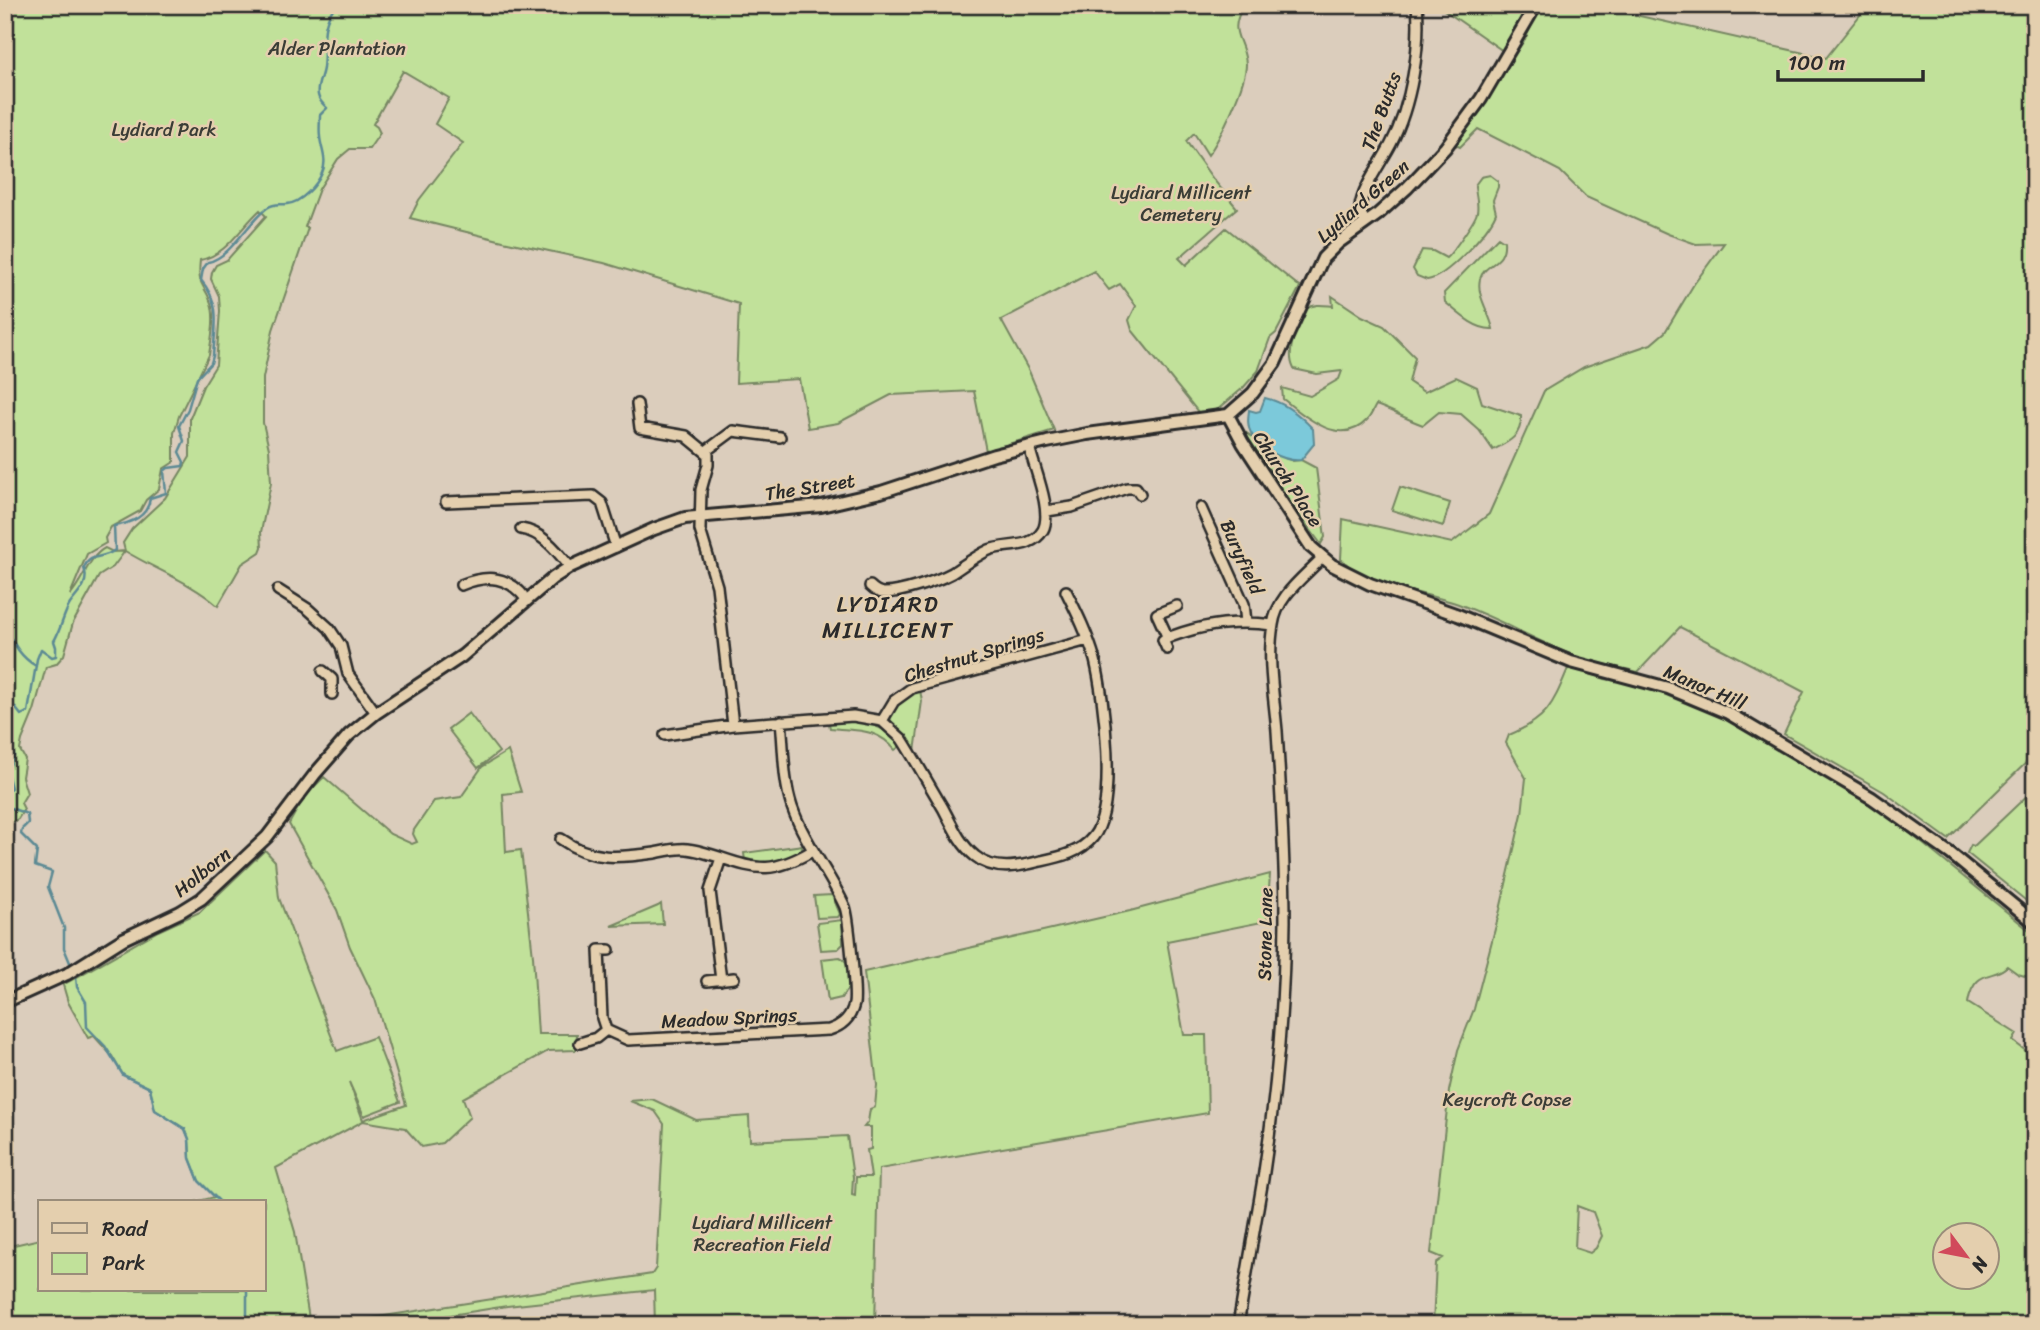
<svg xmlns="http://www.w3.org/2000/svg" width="2040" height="1330" viewBox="0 0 2040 1330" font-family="Sriracha,sans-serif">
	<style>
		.green { fill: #c1e19a; stroke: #768662; stroke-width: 2; fill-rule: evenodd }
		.water { fill: #7cc9da; stroke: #5c8a94; stroke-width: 2 }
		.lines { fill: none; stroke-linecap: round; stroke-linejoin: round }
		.stream { stroke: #5c8a94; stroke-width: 2.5 }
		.minor-casing { stroke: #2b2b2b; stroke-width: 14 }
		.tertiary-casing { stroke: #2b2b2b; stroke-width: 16 }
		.minor { stroke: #e4cfae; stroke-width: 9 }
		.tertiary { stroke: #e4cfae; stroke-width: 10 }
		.labels { text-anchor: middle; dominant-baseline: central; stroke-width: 5; stroke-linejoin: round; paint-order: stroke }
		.park-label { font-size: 19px; fill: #3a3d36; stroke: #e4cfae }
		.street-label { font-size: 19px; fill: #2b2b2b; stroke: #e4cfae }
		.quarter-label { font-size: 23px; letter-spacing: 2px; fill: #2b2b2b; stroke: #e4cfae }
	</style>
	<rect width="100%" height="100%" fill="#dbcdbc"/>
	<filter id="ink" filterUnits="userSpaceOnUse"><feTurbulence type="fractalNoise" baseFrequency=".0143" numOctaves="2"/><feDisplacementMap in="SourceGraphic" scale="14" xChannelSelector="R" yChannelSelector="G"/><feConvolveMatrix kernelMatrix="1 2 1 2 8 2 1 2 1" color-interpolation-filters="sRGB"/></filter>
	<g filter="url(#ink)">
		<path class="green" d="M 5,5 L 1244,5 C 1227,34 1243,36 1246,63 C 1247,82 1220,139 1208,155 L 1194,133 L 1186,141 L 1213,179 L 1237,208 L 1179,258 L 1186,265 L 1226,228 L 1300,287 L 1276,333 L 1270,338 L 1258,371 L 1243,388 L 1216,411 L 1198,412 L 1132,330 L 1129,320 L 1136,306 L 1120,284 L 1109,290 L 1094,271 L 1001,320 L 1029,371 L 1054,430 L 986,451 L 974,391 L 891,395 L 838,423 L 808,428 L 799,379 L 736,383 L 739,304 L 604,263 L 503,241 L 410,218 L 419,200 L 463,143 L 435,124 L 449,98 L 403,71 L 373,124 L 377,127 L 380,133 L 369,149 L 350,149 L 338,159 L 319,189 L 305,227 L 308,228 L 273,330 L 263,378 L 263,423 L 269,449 L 271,483 L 261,532 L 262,547 L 260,552 L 242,564 L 218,606 C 191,582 156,570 125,551 L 113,567 L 99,576 L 73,623 L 64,655 L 56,664 L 46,667 L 34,711 L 22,740 L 20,750 L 25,759 L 22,777 L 27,793 L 21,803 L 24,809 L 18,819 L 7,825 ZM 260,210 L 266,216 L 227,260 L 216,265 L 212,272 L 211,279 L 219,296 L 220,311 L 216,365 L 203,386 L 190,418 L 190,457 L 165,498 L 132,529 L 123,543 L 125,551 L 113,552 L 105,548 C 89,556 83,581 70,595 L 87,554 L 106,543 L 105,538 L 111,527 L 140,511 L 146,500 L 159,489 L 163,469 L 174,462 L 174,433 L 179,416 L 209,355 C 211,340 216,318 211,303 C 204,282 197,288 200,260 C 226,256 241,227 260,210 Z
			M 1437,5 L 1528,5 L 1503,51 Z
			M 1542,5 L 1591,5 L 1826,58 L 1868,5 L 2035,5 L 2035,674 L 2032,677 L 2035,686 L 2035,754 L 1948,839 L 1884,792 L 1784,734 L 1804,692 L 1680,627 L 1638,672 C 1616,666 1591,663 1570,654 C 1533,639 1499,619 1461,605 C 1423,591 1371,589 1341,559 L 1343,519 L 1452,543 L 1489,514 L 1544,391 L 1584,367 L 1651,344 L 1665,332 L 1694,284 L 1724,243 L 1696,244 L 1668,234 L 1586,197 L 1560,171 L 1478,129 L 1460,147 L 1453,144 L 1464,132 L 1525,39 Z
			M 1490,175 L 1498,181 L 1498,187 L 1493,200 L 1496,213 C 1488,232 1446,278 1427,280 L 1417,276 L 1413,269 L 1422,250 L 1433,251 L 1446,258 C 1451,254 1476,220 1477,212 C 1479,203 1475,194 1475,185 L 1481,177 Z
			M 1498,237 L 1504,241 C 1506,265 1485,262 1480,279 C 1476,296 1490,313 1493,329 C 1475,330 1458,313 1445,302 L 1444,293 Z
			M 1332,296 L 1362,316 L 1384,326 L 1415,357 L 1409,382 L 1424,392 L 1456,377 L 1477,387 L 1482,403 L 1521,416 C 1522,436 1509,442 1493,450 L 1479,430 L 1461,414 L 1439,412 L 1423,425 C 1406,419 1393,411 1376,405 C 1373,410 1371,416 1367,420 C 1341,448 1305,417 1283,399 L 1282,388 L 1310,396 L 1339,379 L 1342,371 L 1317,374 L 1294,369 C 1285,352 1297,324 1306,309 C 1315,303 1323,305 1333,306 Z
			M 1245,432 L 1285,458 L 1293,461 L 1301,460 L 1316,468 L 1325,537 L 1321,544 L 1260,463 Z
			M 1400,487 L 1450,503 L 1443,526 L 1392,510 Z
			M 1569,666 L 1605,679 L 1644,685 L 1695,702 L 1736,720 L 1879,808 L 2035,935 L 2035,979 L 2018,974 L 2007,966 C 1995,980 1974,967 1968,1003 L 2017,1034 L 2013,1041 L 2035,1058 L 2035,1325 L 1433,1325 L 1436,1263 L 1443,1258 L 1431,1253 L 1449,1091 L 1458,1050 L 1474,1009 L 1500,910 L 1522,814 L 1526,778 L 1506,743 L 1509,735 C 1549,718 1553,704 1569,666 ZM 1577,1206 L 1593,1212 L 1602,1236 L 1596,1248 L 1590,1253 L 1575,1248 ZM 1946,1236 L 1988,1236 L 1988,1278 L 1946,1278 Z
			M 920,690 L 922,701 L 915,752 C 910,742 894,729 891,721 C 886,706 908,694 920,690 Z
			M 469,713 L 499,752 L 478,768 L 448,729 Z
			M 841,719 C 866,722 884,725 902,745 L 895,750 C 877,727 855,731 830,728 L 828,720 Z
			M 508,751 L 521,792 L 503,794 L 506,852 L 521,850 L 533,956 L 538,1034 L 577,1034 L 576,1050 L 548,1051 L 463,1098 L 470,1117 L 442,1143 L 422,1147 L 405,1128 L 363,1121 L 276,1168 L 295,1232 L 310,1325 L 5,1325 L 5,1247 L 40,1239 L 40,1290 L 264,1290 L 264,1202 L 195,1202 L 215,1197 L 199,1181 L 190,1158 L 189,1139 L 185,1129 L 155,1110 L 150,1088 L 123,1075 L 112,1056 L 94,1036 L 88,1038 L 68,1002 L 63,985 L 158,931 L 200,912 L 265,850 L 275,861 L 279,898 L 337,1051 L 375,1037 L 400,1102 L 364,1116 L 349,1082 L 363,1120 L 406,1105 L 375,999 L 350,947 L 337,910 L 289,824 L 304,797 L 324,777 L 390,834 L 412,844 L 417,842 L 413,834 L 414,830 L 434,801 L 461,797 L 482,767 Z
			M 2035,788 L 2035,908 L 1967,853 L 1971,845 L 1974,846 Z
			M 803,845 C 796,866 763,864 745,861 L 744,853 Z
			M 1270,874 L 1267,921 L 1167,941 L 1184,1035 L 1206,1035 L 1208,1113 L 879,1169 L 875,1325 L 655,1325 L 654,1290 L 507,1306 L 388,1325 L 327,1325 L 652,1274 L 656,1268 L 664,1124 L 655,1111 L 630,1101 L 652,1099 L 696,1120 L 749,1116 L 750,1141 L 847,1136 L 853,1177 L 852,1194 L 855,1195 L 856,1177 L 871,1177 L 867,1150 L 871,1149 L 871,1127 L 864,1127 L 868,1122 L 870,1109 L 875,1107 L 877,1085 L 864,972 L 1130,911 Z
			M 832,895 L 840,914 L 838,917 L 817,918 L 814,896 Z
			M 661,904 L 663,924 L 611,926 L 658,906 Z
			M 842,920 L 843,944 L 838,949 L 821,950 L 817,923 Z
			M 840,957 C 851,962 849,976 849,987 L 841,998 L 828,1001 L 822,959 Z"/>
		<path class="water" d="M 1265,398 C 1284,402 1300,415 1313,429 L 1314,444 L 1301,460 C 1285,462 1258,449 1251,433 C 1247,426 1248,418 1249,410 L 1256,412 L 1260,411 Z"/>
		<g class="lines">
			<path class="stream" d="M 5,624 C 11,641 20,657 36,666
				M 5,721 L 7,712 L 14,706 L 21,715 L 28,712 L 37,659 L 41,649 L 52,657 L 56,656 L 56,647 L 54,641 C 61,629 64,613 70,604 C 78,593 90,584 84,568 C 90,552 103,560 115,550 L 114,526 C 131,523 148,517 150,498 L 166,493 L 164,471 L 168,468 L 183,466 L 184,462 L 179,452 L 184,441 L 179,426 L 188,409 L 197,378 L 211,363 L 213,356 C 215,326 222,305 201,280 L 203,269 L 208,262 C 230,258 248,222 267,208 C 274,203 279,205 287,204 C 301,203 317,185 322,173 C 328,160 321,149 320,137 C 319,130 320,122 320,115 L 327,108 C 323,104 319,101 318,95 C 316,86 322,77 323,68 C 326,45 319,25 336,5
				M 5,734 L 14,755 L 7,772 L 11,788 L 5,792
				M 5,806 L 27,814 L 28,823 L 22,829 L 21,834 L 37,850 L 35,866 L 52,872 L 48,887 L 64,928 L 64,948 L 71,965
				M 76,977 L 77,987 L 86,1002 L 87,1027 L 105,1046 L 123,1075 L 150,1088 L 155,1110 L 185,1129 L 189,1139 L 190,1158 L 199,1181 L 220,1202
				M 247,1290 L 247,1325"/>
			<g class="minor-casing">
				<path id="minor" d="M 1366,222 C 1363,218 1360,213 1360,208 C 1361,190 1383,160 1391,144 C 1411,106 1421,47 1417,5
					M 637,404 L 640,428 L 686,436 L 708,454 L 708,465 L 701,490 L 700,530 L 717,586 L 733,725
					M 706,451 L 733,431 L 780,437
					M 446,502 L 593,496 L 602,503 L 616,547
					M 1201,508 L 1244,604 L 1246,622
					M 1047,511 L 1072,507 L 1127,488 L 1136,488 L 1140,494
					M 521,529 C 543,532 558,552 570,567
					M 461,585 C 488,574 509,576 527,600
					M 870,586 C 874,590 878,593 884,593 C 901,593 937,581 952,573 C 964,565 976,556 989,550 C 1007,543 1031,550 1043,530 C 1053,511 1034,468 1029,446
					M 278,590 L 308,609 L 329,628 L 341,646 L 348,674 L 376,713
					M 1168,638 L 1157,614 L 1177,606
					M 1167,649 L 1163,640 C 1198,625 1236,620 1273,625
					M 323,671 L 332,679 L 332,694
					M 882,721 L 894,701 L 912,688 L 1088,640
					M 665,735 L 733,725 L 853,716 L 882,721 L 902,739 C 916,761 929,785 943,808 C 952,825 960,844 975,856 C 994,872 1018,867 1041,861 C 1060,857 1080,853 1093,837 C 1118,808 1104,696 1095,660 C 1088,635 1077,613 1066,591
					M 561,839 C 592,861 618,858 655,853 C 665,851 676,848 687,849 C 698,850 709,854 719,857 C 759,871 774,873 812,851
					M 609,950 L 599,950 L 602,1018 L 606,1030 L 628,1040 L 829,1030 C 842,1026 851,1017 854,1004 C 856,993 849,918 845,907 C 830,873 805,844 792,807 C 783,780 784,749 781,721
					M 721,980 L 710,891 L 721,858
					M 707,981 L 734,978
					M 580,1043 L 596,1038 L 606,1030
					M 1238,1325 C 1246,1276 1255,1228 1263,1179 C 1276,1094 1284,1007 1285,921 C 1285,858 1281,794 1277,731 C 1274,697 1267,659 1273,625 C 1277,596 1303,578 1322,558"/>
			</g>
			<g class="tertiary-casing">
				<path id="tertiary" d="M 1228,415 L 1243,443 L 1311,547 L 1332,565 L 1370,584 L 1458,615 L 1571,662 L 1668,688 L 1728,713 L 1872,798 L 1951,854 L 2035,923
					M 5,1002 L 67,974 L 123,939 L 180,912 L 201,899 L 267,837 L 315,774 L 349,735 L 376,713 L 462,656 L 553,578 L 570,567 L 654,529 L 685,518 L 821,506 L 881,492 L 994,455 L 1047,442 L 1087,434 L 1228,415 L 1253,393 L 1275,363 L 1323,258 L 1338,243 L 1377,215 L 1407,188 L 1445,148 L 1481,99 L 1536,5"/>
			</g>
			<use href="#minor" class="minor"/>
			<use href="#tertiary" class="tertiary"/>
		</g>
	</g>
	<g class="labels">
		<g class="park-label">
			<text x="337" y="48">Alder Plantation</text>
			<text x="164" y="129">Lydiard Park</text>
			<text x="1181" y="192">Lydiard Millicent<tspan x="1181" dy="22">Cemetery</tspan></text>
			<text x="1507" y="1099">Keycroft Copse</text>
			<text x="762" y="1222">Lydiard Millicent<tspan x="762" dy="22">Recreation Field</tspan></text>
		</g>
		<g class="street-label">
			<text transform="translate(1381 111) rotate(-70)">The Butts</text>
			<text transform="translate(1363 201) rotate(-41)">Lydiard Green</text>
			<text transform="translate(1288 479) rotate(57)">Church Place</text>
			<text transform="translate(810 487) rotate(-9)">The Street</text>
			<text transform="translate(1242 557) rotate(66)">Buryfield</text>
			<text transform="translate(974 655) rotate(-17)">Chestnut Springs</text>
			<text transform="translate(1705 687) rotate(23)">Manor Hill</text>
			<text transform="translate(202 872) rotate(-39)">Holborn</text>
			<text transform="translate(1265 934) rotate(-89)">Stone Lane</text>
			<text transform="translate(729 1018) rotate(-3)">Meadow Springs</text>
		</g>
		<g class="quarter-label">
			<text x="888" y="604">LYDIARD<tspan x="888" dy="26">MILLICENT</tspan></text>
		</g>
	</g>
	<rect width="2040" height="1330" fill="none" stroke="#e4cfae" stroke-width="28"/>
	<rect x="14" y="14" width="2012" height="1302" fill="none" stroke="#2b2b2b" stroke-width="2.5" filter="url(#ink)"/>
	<rect x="38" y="1200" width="228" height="91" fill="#e4cfae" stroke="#9a8d7a" stroke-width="2"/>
	<rect x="52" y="1223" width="35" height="10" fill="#e4cfae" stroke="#9a8d7a" stroke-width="2"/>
	<text x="102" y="1236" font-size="21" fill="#2b2b2b">Road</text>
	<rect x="52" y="1253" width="35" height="21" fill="#c1e19a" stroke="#9a8d7a" stroke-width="2"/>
	<text x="102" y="1270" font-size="21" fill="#2b2b2b">Park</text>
	<g transform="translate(1966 1256) rotate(122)"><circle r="33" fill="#e4cfae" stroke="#9a8d7a" stroke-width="2"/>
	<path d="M0-5L12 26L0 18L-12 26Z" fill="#d1495b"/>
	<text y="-10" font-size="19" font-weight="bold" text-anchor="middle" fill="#2b2b2b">N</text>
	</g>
	<path d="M1778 70v10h145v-10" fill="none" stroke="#2b2b2b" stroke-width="3.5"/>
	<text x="1788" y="70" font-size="21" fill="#2b2b2b" stroke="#e4cfae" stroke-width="5" paint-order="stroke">100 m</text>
</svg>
